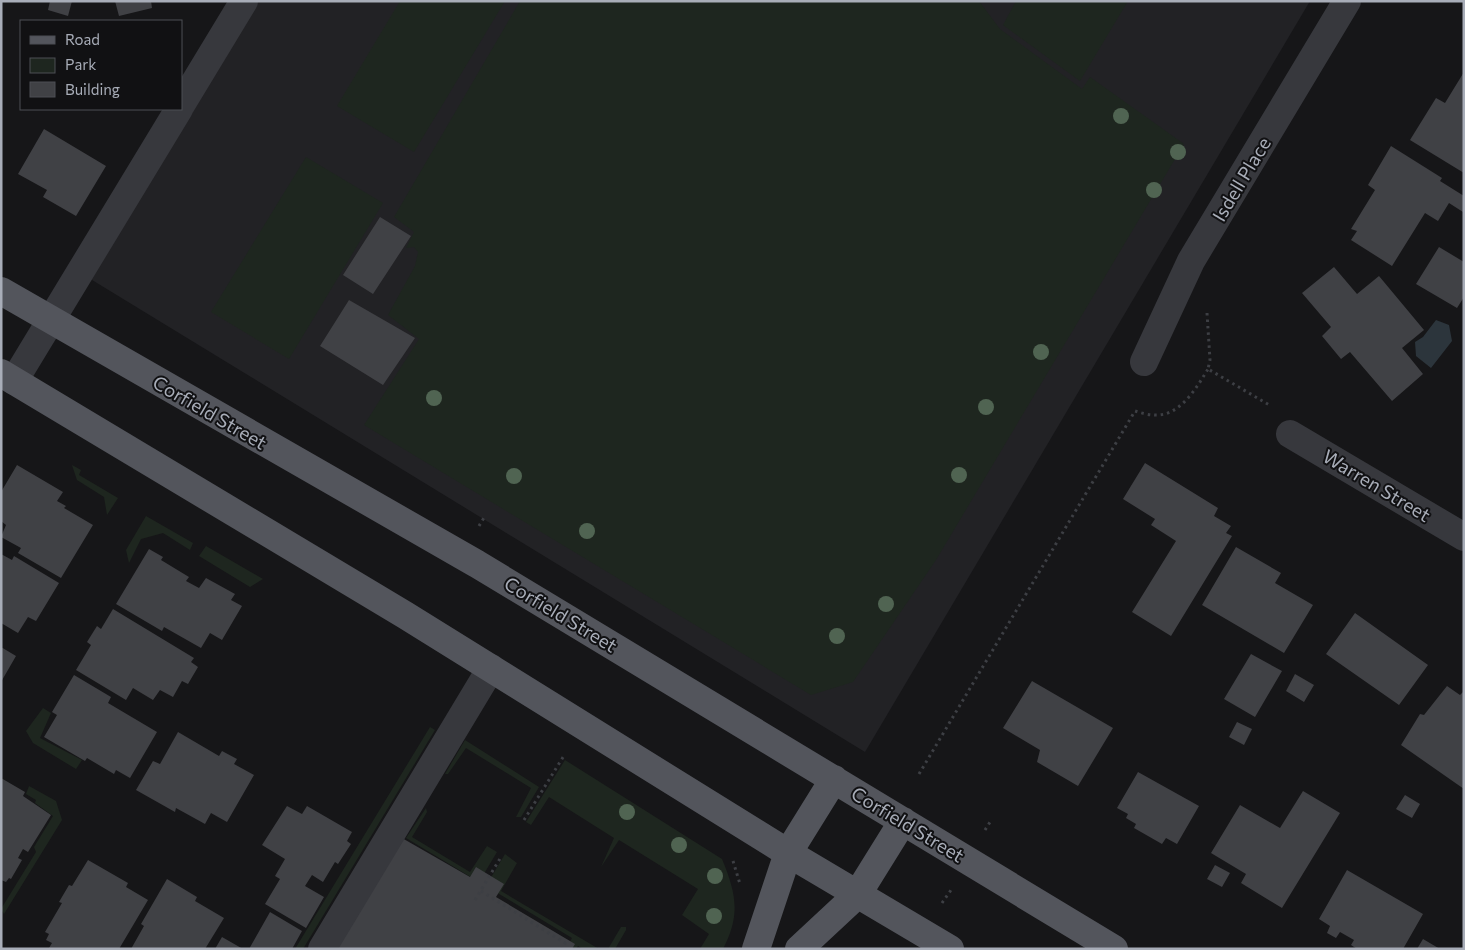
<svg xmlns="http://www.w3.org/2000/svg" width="1465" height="950" viewBox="0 0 1465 950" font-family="Commissioner,sans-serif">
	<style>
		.built { fill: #222225 }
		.green { fill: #1e261f }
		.water { fill: #2c353c }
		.building { fill: #404145 }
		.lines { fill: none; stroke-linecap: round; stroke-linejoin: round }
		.path { stroke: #3d3f44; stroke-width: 3; stroke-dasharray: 2.5 4; stroke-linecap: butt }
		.minor { stroke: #37383d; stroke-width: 28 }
		.major { stroke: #53555c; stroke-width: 28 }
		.tree { fill: #506452 }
		.labels { text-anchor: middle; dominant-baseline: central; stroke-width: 4; stroke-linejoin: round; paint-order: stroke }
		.street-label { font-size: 19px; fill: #a8adb8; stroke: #111113 }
	</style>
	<rect width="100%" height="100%" fill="#161618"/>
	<path class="built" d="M 240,1 L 1310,1 L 865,752 L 79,272 Z"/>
	<path class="green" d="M 400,1 L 505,1 L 414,152 L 337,106 Z
		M 520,1 L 979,1 L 1000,29 L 1082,89 L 1090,77 L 1184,144 L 936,560 L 853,682 L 811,695 L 364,425 L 419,339 L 388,315 L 415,266 L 418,252 L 414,247 L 406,248 L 414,232 L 394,217 Z
		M 1016,1 L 1128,1 L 1080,81 L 1003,25 Z
		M 306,157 L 383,203 L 289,359 L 211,312 Z
		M 72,465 L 81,470 L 79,475 L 118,498 L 107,515 L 104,497 L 77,480 Z
		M 146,516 L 193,543 L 190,550 L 163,533 L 141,539 L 129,563 L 126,550 Z
		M 206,546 L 263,579 L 250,587 L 199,556 Z
		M 43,708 L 51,713 L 40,738 L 82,760 L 76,769 L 33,743 L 26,731 Z
		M 430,727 L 435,730 L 303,949 L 295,949 Z
		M 465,740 L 539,787 L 521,817 L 516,817 L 531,788 L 466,748 L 448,774 L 445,774 Z
		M 565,760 L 722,859 C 736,893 741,915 723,949 L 700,949 L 709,934 L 682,915 L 698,889 L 619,840 L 601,867 L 614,838 L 549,797 L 531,825 L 526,822 Z
		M 29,786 L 56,801 L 62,820 L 4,914 L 1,909 L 36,852 L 34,847 L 53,816 L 35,803 L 36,800 L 26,794 Z
		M 426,808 L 427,812 L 412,837 L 470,872 L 487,846 L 497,852 L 479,882 L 406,838 Z
		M 505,854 L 517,863 L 501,891 L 599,949 L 583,949 L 578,946 L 576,949 L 566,949 L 572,938 L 486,886 Z
		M 621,927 L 626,927 L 626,930 L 615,949 L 608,949 Z"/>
	<path class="water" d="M 1436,320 L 1449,325 L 1452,341 L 1431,368 L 1416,356 L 1415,342 L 1423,337 Z"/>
	<path class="building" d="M 50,1 L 72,1 L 68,16 L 48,10 Z
		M 115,1 L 151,1 L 152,8 L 119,16 Z
		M 1464,72 L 1464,173 L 1410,140 L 1436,98 L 1445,103 Z
		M 44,129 L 106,166 L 76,216 L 43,197 L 47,190 L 18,174 Z
		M 1391,146 L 1442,178 L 1440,181 L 1464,196 L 1463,212 L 1449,203 L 1438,221 L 1425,213 L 1392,266 L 1351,240 L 1357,231 L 1351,229 L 1375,190 L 1368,185 Z
		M 380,217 L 411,236 L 373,294 L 343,275 Z
		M 1439,247 L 1464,262 L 1464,297 L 1457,308 L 1416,284 Z
		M 1334,267 L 1357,294 L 1379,276 L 1424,330 L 1402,348 L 1423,374 L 1392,401 L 1350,352 L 1341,359 L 1322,336 L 1331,327 L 1302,293 Z
		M 349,300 L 415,338 L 383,385 L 320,346 Z
		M 1145,463 L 1218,508 L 1214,516 L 1231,526 L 1226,533 L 1232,536 L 1171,636 L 1132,612 L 1176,541 L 1151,525 L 1155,519 L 1123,499 Z
		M 17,465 L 63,492 L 57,501 L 66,506 L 64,508 L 93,525 L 61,578 L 18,553 L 21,548 L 1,537 L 6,525 L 1,521 L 1,492 Z
		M 1236,547 L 1281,573 L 1275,583 L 1313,605 L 1284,653 L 1202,605 Z
		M 149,549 L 163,557 L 161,560 L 189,577 L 186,581 L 199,588 L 206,578 L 235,594 L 231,600 L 242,606 L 222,640 L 210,633 L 201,648 L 164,627 L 162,631 L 116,604 Z
		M 1,554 L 12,560 L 14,556 L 59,583 L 36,621 L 28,617 L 18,633 L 1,623 Z
		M 113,609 L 194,658 L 191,662 L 198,667 L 188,684 L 182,681 L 173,697 L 160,690 L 153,700 L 133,688 L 126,700 L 76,670 L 91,645 L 87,642 L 97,626 L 101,629 Z
		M 1355,613 L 1428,665 L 1399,705 L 1326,654 Z
		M 1,647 L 16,656 L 1,682 Z
		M 1251,654 L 1282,671 L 1255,717 L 1224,699 Z
		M 1295,674 L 1314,685 L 1304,702 L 1286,691 Z
		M 74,675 L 111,697 L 108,703 L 157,732 L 130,778 L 116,770 L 114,774 L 87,758 L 85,761 L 44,737 L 57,715 L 52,712 Z
		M 1032,681 L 1113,728 L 1078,786 L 1037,762 L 1040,750 L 1003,728 Z
		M 1447,686 L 1460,695 L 1464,691 L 1464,789 L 1401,745 L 1420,714 L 1424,715 Z
		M 1237,722 L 1252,729 L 1244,745 L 1229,737 Z
		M 178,732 L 219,756 L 222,751 L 237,759 L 234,764 L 254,775 L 227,822 L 211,813 L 205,824 L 176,808 L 175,812 L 136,790 L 153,761 L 160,764 Z
		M 1138,772 L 1199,806 L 1177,844 L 1166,838 L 1162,844 L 1134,828 L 1136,824 L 1126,818 L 1128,814 L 1117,808 Z
		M 1,778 L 25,792 L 23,796 L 51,815 L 28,852 L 23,849 L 18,858 L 22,860 L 11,879 L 9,878 L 6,882 L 1,880 Z
		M 1303,791 L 1340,813 L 1282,908 L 1241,883 L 1246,874 L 1211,853 L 1240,805 L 1280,828 Z
		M 1405,795 L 1420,804 L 1412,818 L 1396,809 Z
		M 287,806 L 302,814 L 307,806 L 352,832 L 347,841 L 351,844 L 338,864 L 335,862 L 323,882 L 312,875 L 305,886 L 324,897 L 306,928 L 265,904 L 280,879 L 275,876 L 285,859 L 262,845 Z
		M 402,838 L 470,877 L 476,867 L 504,884 L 496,897 L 575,944 L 572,949 L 336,949 Z
		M 88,860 L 128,883 L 126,887 L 148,900 L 119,949 L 50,949 L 49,948 L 52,943 L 46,940 L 49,934 L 45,932 L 62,903 L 59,902 L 69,885 L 72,886 Z
		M 1215,865 L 1230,873 L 1222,887 L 1207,879 Z
		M 1347,870 L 1423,914 L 1403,949 L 1357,949 L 1351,945 L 1354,940 L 1340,932 L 1336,938 L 1327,933 L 1330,926 L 1319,919 Z
		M 167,879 L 197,897 L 195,901 L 224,918 L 205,949 L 131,949 L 144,926 L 141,924 Z
		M 270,912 L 302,931 L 292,949 L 249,949 Z
		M 222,937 L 243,949 L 215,949 Z
		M 1423,939 L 1440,949 L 1417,949 Z"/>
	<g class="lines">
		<path class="path" d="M 1207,313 L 1210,360 L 1208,369 L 1271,406
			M 479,526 L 485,516
			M 919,774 L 1135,411 C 1141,413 1148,415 1154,415 C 1180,417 1197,387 1208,369
			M 524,820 L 565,754
			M 985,830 L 992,819
			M 733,861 L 740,884
			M 481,891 L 565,943 L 562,949
			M 475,900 L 501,857
			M 942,903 L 951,890"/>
		<path class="minor" d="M 181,105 L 244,1
			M 1144,362 L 1191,261 L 1347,1
			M 14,381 L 179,109
			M 1290,434 L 1464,537
			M 322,949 L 491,668"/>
		<path class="major" d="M 1,291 L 477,564 L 1114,949
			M 1,373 L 405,615 L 788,853 L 950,949
			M 756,949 L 788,853 L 834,779
			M 799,949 L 857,895 L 903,821"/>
	</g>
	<g class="tree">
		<circle cx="1121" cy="116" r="8"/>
		<circle cx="1178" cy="152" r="8"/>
		<circle cx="1154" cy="190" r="8"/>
		<circle cx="1041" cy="352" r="8"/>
		<circle cx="434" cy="398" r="8"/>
		<circle cx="986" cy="407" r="8"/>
		<circle cx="959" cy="475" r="8"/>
		<circle cx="514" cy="476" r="8"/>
		<circle cx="587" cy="531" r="8"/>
		<circle cx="886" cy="604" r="8"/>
		<circle cx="837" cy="636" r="8"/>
		<circle cx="627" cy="812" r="8"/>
		<circle cx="679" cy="845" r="8"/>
		<circle cx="715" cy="876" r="8"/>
		<circle cx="714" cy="916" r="8"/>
	</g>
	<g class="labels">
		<g class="street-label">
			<text transform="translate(1241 179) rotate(-59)">Isdell Place</text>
			<text transform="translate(210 412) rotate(30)">Corfield Street</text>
			<text transform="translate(1377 485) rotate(31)">Warren Street</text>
			<text transform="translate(561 614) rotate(31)">Corfield Street</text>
			<text transform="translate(908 824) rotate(31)">Corfield Street</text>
		</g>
	</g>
	<rect width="1465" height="950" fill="none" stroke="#a8adb8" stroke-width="5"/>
	<rect x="20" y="20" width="162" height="90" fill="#111113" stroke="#4d4f55"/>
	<rect x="30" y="36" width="25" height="8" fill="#53555c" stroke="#4d4f55"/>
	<text x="65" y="45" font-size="15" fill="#a8adb8">Road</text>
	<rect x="30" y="58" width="25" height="15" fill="#1e261f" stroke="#4d4f55"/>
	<text x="65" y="70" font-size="15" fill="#a8adb8">Park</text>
	<rect x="30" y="82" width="25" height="15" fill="#404145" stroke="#4d4f55"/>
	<text x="65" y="95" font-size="15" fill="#a8adb8">Building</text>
</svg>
